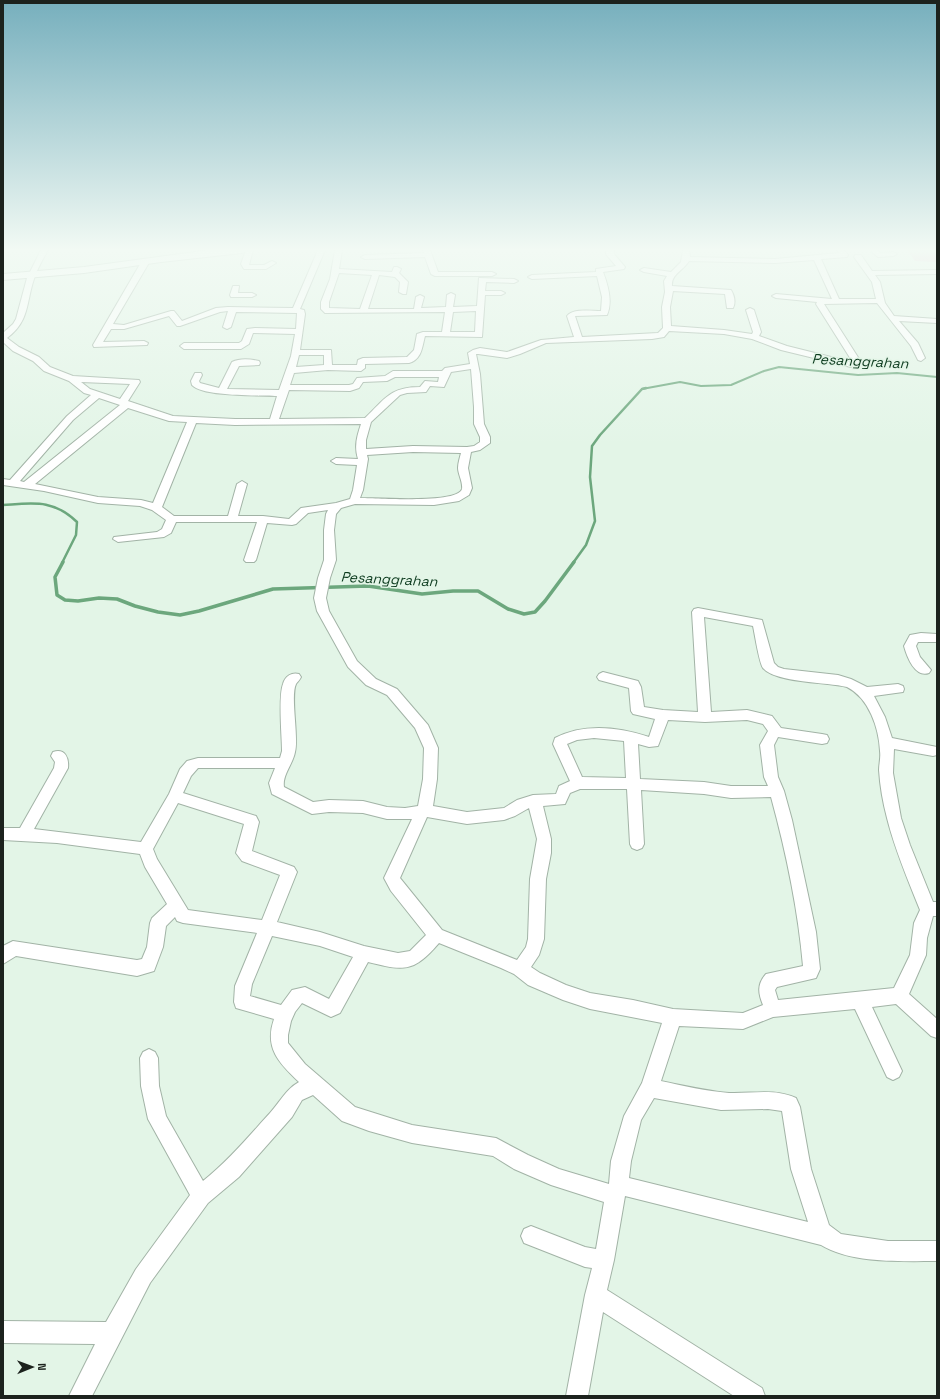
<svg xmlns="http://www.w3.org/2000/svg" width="940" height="1399" viewBox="0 0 940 1399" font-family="'Space Grotesk',sans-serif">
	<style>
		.green { fill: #e9b6cf }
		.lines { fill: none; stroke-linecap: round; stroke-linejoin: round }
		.stream-far2 { stroke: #6ca77d; stroke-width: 2 }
		.stream-far1 { stroke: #6ca77d; stroke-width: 2.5 }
		.stream { stroke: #6ca77d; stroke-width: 3.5 }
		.street-casing { stroke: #a2b3a6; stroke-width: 2 }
		.secondary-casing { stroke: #a2b3a6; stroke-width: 2 }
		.street { fill: #fff; fill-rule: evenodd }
		.secondary { fill: #fff; fill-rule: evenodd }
		.labels { text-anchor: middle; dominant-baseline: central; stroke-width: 3; stroke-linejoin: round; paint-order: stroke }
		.water-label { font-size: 14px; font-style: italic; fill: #0c3b1e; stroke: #e3f5e7 }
	</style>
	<rect width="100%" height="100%" fill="#e3f5e7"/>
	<path class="green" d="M 907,250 L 937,250 L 937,262 L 915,261 Z"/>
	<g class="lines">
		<path class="stream-far2" d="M 642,389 L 680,382 L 701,386 L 731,385 L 764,371 L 779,367 L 858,375 L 897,373 L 937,377"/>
		<path class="stream-far1" d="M 3,505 C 34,503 53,499 77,522 L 76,535 L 62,563
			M 573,563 L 586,545 L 595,521 L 590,477 L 592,446 L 600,435 L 642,389 L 646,388"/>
		<path class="stream" d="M 63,562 L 55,577 L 57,595 L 65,600 L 78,601 L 99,598 L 117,599 L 135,606 L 158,612 L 180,615 L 199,611 L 273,589 L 368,586 L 422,594 L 453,591 L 478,591 L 508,609 L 524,614 L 535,612 L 545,601 L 574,562"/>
		<g class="street-casing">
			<path id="street" d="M 41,250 L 48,250 C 43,259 37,269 34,279 C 26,302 30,321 7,338 L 19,347 L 39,357 L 50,367 L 73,376 L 139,380 L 140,382 L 128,401 L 173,416 L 235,419 L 270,419 L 277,396 C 260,395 203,397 192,385 L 191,381 L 195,373 L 201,373 L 202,375 L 199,381 L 200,383 L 219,388 L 232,362 C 240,358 250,359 259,361 L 260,363 L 259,365 L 239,366 L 227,389 L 279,390 L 291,356 L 295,334 L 253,333 L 249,344 L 241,349 L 184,349 L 180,346 L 184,343 L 239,343 L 242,341 L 247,329 L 255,328 L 296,329 L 297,313 L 236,312 L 231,327 L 227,329 L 223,327 L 228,311 L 220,312 L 180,326 L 177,326 L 169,316 L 124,329 L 111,329 L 103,342 L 144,341 L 148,343 L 147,345 L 94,347 L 93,345 L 143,259 L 149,259 L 150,261 L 113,324 L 124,325 L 171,311 L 174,311 L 182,321 L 216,308 L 228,307 L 293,308 L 318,250 L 325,250 L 300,309 L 304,310 L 305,314 L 300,350 L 331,350 L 332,365 L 357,365 L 358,360 L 363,358 L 407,357 L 414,350 L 417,334 L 423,332 L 442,332 L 445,312 L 325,313 L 321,309 L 321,302 L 330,279 L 335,250 L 342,250 L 339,269 L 392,272 L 394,267 L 397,267 L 401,269 L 399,273 L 408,282 L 406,294 L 403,294 L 399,292 L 400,282 L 395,277 L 379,275 L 368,309 L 414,309 L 416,297 L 420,295 L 424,297 L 421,308 L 446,307 L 447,295 L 451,293 L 455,295 L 453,307 L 477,306 L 479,278 L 514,279 L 518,281 L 514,283 L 486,282 L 485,291 L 501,291 L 505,293 L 501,295 L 485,295 L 482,337 L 425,336 C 422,347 422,359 409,363 L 365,364 L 365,368 L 361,371 L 328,370 L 294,373 L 290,385 L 349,385 L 353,384 L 357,378 L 385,376 L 393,371 L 442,371 L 445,368 L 470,364 L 468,353 L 473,350 L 480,348 L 507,352 L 541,340 L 574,337 L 567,316 C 573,308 591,311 601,311 L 602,297 L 597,276 L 532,279 L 528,277 L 532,275 L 596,272 L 596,269 L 616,266 L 606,254 L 606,250 L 614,250 L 614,254 L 625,267 L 624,269 L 603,272 C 608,285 613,302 607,315 L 575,316 L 582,337 L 658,333 L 663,328 L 662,307 L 665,292 L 664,281 L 667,276 L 644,272 L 640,270 L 644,268 L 671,272 L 681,262 L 683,250 L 689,250 L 690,257 L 775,259 L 839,253 L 837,250 L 844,250 L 848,255 L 847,257 L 821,259 L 839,299 L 876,299 L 872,282 L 854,257 L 855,255 L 861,255 L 872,271 L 937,270 L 937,274 L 875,275 L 880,282 L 885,303 L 894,316 L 937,319 L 937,323 L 899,321 L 918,343 L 925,358 L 921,361 L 918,360 L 911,346 L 877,303 L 824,304 L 861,362 L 859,365 L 851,367 L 781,350 L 752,339 L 724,334 L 669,331 L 664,337 L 652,339 L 546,343 L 520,354 L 507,358 L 478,354 L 476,354 L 480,374 L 484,424 L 490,437 L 490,443 L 480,450 L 471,452 L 468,468 L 472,488 L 469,495 L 459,501 L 434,505 L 355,504 L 341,508 L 336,514 L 334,530 L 336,560 L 330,578 L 326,598 L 329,611 L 357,661 L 376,679 L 397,689 L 428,725 L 438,748 L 437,779 L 433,806 L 467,812 L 504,808 L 517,800 L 533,795 L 556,794 L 559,786 L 570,781 L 553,744 L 555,738 C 584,723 619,727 649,737 L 655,719 L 633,714 L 631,711 L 629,688 L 599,680 L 597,677 L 599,674 L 603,672 L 638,681 L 641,687 L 644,707 L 663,710 L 698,712 L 692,612 L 694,609 L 698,608 L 762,620 L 774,663 L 778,667 L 784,669 L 838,675 L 851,679 L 867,687 L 898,684 L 903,686 L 904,689 L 903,692 L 874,696 L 885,717 L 892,738 L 937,747 L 937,755 L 933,756 L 894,749 L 893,773 L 901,818 L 910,845 L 933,902 L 937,902 L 937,916 L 933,916 L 927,938 L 926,955 L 909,994 L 937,1019 L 937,1038 L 931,1036 L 896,1004 L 872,1007 L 902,1071 L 899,1077 L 893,1080 L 887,1077 L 855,1009 L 773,1017 L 743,1029 L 679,1026 L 661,1081 C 684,1086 706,1091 729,1093 C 752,1094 774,1088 796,1098 L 800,1107 L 811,1169 L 829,1225 L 841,1234 L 888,1241 L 937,1241 L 937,1261 C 902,1261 852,1264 821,1245 L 625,1196 L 614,1260 L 607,1290 L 762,1388 L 765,1396 L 734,1396 L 603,1312 L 588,1396 L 566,1396 L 585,1295 L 592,1268 L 585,1267 L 524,1243 L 521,1236 L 524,1229 L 531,1226 L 585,1247 L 596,1249 L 604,1202 L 551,1185 L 514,1169 L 493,1156 L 412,1143 L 369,1131 L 342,1121 L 313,1095 L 302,1100 L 292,1117 L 239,1177 L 208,1203 L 150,1283 L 92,1396 L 69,1396 L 95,1344 L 3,1343 L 3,1321 L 106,1322 L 136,1269 L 190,1195 L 148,1119 L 141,1086 L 140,1058 L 143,1052 L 149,1049 L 155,1052 L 158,1058 L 159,1086 L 166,1116 L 203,1181 C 228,1161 248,1137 270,1113 C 280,1102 286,1089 299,1082 C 279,1063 264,1048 274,1019 L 236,1008 L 234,1002 L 235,986 L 257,933 L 183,923 L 177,921 L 175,917 L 166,926 L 163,947 L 154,971 L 137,976 L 16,956 L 3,964 L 3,946 L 13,941 L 137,960 L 142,959 L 147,947 L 150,923 L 152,918 L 167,904 L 145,867 L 140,854 L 57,843 L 3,840 L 3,828 L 20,828 L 54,768 L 55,762 L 51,756 L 53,752 C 65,748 69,758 68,768 L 34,829 L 141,842 L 169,794 L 180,769 L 187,761 L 198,758 L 280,758 L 282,751 C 282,736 278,697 283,684 C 285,676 292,672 299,674 L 301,677 C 300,680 297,682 296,684 C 290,696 299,737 295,752 C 293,764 282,775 284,787 L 313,802 L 329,800 L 363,801 L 387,807 L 405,808 L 418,806 L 423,779 L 424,748 L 415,728 L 387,695 L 366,685 L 348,667 L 317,611 L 314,598 L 318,578 L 324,560 L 324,530 L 326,514 L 328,510 L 308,513 L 296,524 L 292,525 L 267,523 L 256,560 L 254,562 L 246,562 L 244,560 L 257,522 L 176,522 L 171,533 L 164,537 L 118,542 L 113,539 L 114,537 L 157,532 L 162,529 L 166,520 L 152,510 L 140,506 L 98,503 L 44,491 L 3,485 L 3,479 L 10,480 L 67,416 L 91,395 L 84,393 L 69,381 L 44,371 L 33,361 L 13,351 L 3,342 L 3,333 L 13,324 L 16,319 L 27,278 ZM 814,260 L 832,299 L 776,294 L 772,296 L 776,298 L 817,302 L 816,304 L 852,361 L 851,362 L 787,346 L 759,336 L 761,332 L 754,310 L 750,308 L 746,310 L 753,332 L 752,334 L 724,330 L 671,326 L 670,307 L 673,291 L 725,294 L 727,308 L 733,308 C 736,302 734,295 731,290 L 672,286 C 671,274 683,271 689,261 L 775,263 ZM 339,273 L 372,275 L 360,309 L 329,308 L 329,302 ZM 476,311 L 475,332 L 450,332 L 453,312 ZM 299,355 L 324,355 L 324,365 L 296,367 ZM 471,369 L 474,407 L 474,424 L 480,437 L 480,442 L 474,446 L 467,447 L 413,446 L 366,449 L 366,440 L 371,422 L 400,395 L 407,393 L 426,392 L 430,386 L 444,387 L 451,372 ZM 395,377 L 439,377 L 438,382 L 425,381 L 420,387 C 390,387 385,399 365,418 L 279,419 L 289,390 L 350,391 L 359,388 L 363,382 L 387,381 ZM 81,382 L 130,384 L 120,399 L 90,389 ZM 99,398 L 120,405 L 24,482 L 20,481 L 73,420 ZM 128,408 L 169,421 L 187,422 L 153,503 L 141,500 L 98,497 L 35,484 ZM 196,423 L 235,425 L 361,424 C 357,436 354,446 358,459 L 336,458 L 331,461 L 336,464 L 357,465 L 353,490 L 350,499 L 336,503 L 301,508 L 289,519 L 263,516 L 238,516 L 247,484 L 242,481 L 237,484 L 228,516 L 174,516 L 162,507 ZM 413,452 L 461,453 C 460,457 458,463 458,468 C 458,474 463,482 462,489 C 458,504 375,498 360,498 L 363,490 L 368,459 L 367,455 ZM 704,617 L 753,626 C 755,635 759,662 763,668 C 776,683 827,682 847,687 C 869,698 879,728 880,751 C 881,758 879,764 879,770 C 880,786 883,803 887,818 C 895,850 908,880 920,910 L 914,923 L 910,955 L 894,988 L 778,1000 L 775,990 L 777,987 L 816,978 L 820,969 L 816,932 L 792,820 L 784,791 L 778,777 L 774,745 L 778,737 L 822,744 L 827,743 L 829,739 L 827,735 L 822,734 L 781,728 L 772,716 L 747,710 L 711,712 ZM 668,720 L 705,722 L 747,720 L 763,724 L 768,731 L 760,745 L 764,777 L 768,786 L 731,786 L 704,782 L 640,779 L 638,744 L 649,747 L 658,746 ZM 594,738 L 624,741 L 626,778 L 582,777 L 567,744 L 577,740 ZM 198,768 L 275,768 L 269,783 L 272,794 L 312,814 L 329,812 L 363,813 L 387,819 L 412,819 L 384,878 L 391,891 L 426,935 L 410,951 L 398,953 L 364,946 L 320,932 L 277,922 L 297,872 L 294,867 L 252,851 L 259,822 L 256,816 L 183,793 L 191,776 ZM 580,789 L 627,789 L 630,844 L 632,848 L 637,850 L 642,848 L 644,844 L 641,790 L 704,794 L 731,798 L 771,797 C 786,852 798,909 803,966 L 766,974 C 757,984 758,993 763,1005 L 743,1013 L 673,1009 L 633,1000 L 590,993 L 566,985 L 540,973 L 531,967 L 539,955 L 544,939 L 546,879 L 551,853 L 551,839 L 543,806 L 565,804 L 570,793 ZM 178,803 L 244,824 L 236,853 L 242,861 L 280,875 L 262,920 L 188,910 L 157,859 L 153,849 ZM 529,808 L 537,839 L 530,879 L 528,939 L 526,947 L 517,960 L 442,930 L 400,878 L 427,817 L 467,824 L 504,820 L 515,816 ZM 272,936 L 320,946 L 353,957 L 329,999 L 305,987 L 292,990 L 281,1005 L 250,996 L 252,984 ZM 439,943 L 501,968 L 514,974 L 528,985 L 563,1000 L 590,1009 L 662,1023 L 642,1083 L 624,1116 L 611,1161 L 609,1184 L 559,1169 L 528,1155 L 496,1138 L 412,1125 L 355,1107 L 305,1064 L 288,1043 L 288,1035 L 291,1021 L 295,1012 L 302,1003 L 331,1017 L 340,1013 L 368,962 C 404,971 413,973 439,943 ZM 654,1098 L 721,1110 L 768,1109 L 782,1111 L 791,1169 L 808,1222 L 629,1178 L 631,1161 L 641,1120 Z
				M 246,250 L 253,250 L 249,265 L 264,265 L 272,261 L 276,263 L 266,269 L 244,269 L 241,264 Z
				M 423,250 L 430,250 L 438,272 L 492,272 L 496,274 L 492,276 L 435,276 L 431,274 L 425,257 L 365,259 L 361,257 L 365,255 L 424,253 Z
				M 870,250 L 877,250 L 880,253 L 893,252 L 897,254 L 893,256 L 878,257 Z
				M 931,250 L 937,250 L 937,255 Z
				M 233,286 L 239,286 L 238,293 L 252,293 L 256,295 L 252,297 L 231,297 L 230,295 Z
				M 921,633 L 937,634 L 937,642 L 918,642 L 916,646 L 920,657 L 931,670 L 929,673 C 915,678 907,657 904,646 L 910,635 Z"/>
		</g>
		<g class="secondary-casing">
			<path id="secondary" d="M 210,250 L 247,250 L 242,253 L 161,262 L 84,273 L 3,280 L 3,274 L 84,267 Z"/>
		</g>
		<use href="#street" class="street"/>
		<use href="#secondary" class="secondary"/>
	</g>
	<linearGradient id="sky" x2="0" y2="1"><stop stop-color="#76afbd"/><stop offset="0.56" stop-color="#f2faf4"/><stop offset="1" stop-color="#f2faf4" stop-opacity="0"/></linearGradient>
	<rect width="940" height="446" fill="url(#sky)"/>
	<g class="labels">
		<g class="water-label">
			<text transform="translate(860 361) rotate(3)">Pesanggrahan</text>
			<text transform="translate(389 579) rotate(3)">Pesanggrahan</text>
		</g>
	</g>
	<rect width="940" height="1399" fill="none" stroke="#1c221d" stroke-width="8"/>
	<g transform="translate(32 1367) rotate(89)" stroke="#e3f5e7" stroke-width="3" paint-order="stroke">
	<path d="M0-3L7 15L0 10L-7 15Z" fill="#1c221d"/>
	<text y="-6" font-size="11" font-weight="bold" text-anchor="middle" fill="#1c221d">N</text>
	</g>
</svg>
